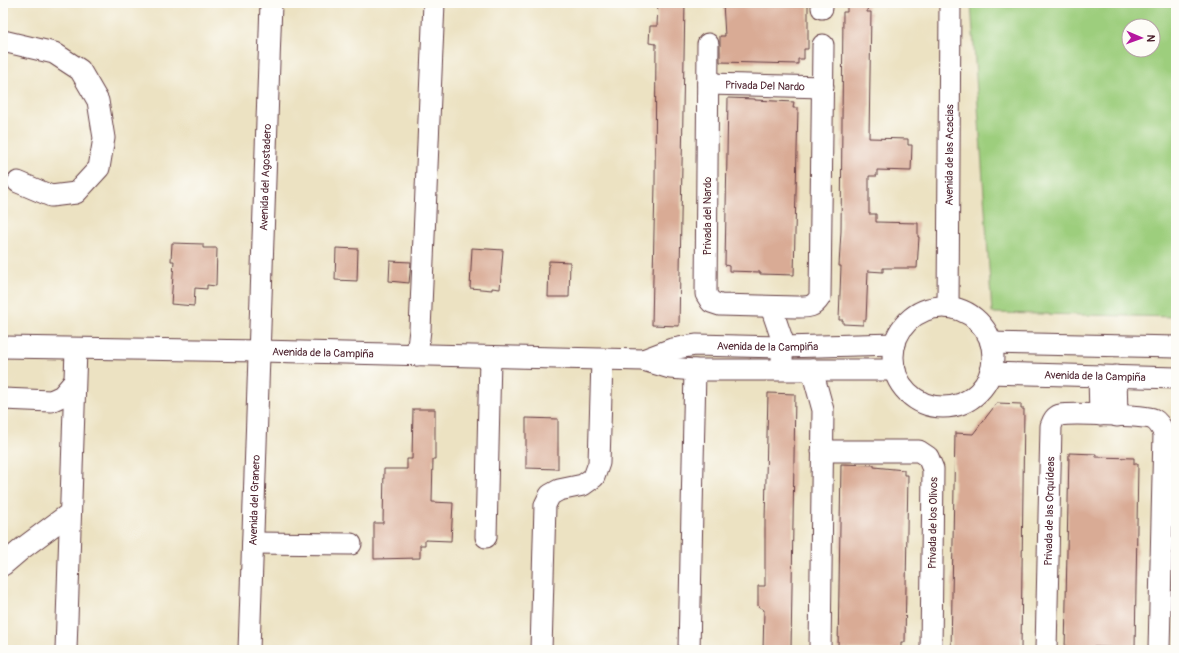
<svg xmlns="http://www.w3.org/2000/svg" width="1179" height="653" viewBox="0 0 1179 653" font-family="Pangolin,sans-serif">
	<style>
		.green { fill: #9dce7d; stroke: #747654; fill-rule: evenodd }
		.building { fill: #d9ab95 }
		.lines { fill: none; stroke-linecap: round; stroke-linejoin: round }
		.minor-casing { stroke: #623c42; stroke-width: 23 }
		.minor { stroke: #fff; stroke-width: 21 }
		.labels { text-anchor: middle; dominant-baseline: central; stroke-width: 3; stroke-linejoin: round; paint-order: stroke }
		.street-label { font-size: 11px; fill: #4a1f2b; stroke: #fdfcf7 }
	</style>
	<rect width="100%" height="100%" fill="#fdfcf7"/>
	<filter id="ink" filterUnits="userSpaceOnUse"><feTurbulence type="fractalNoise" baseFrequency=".025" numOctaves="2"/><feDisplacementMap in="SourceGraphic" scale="8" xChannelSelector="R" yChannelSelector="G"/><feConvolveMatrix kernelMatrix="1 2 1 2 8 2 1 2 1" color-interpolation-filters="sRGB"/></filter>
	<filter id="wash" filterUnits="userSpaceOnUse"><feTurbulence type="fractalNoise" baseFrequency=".012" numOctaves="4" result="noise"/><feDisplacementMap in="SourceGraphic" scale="16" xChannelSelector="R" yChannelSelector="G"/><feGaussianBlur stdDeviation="0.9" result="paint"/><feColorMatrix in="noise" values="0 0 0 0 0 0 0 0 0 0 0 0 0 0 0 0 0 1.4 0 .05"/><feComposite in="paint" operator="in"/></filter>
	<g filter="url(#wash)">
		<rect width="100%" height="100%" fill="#ece2c2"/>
		<path class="green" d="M 971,3 L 1176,3 L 1176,317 L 992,313 ZM 1129,26 L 1153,26 L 1153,50 L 1129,50 Z"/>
		<g id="blocks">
			<path class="building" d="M 658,3 L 685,3 L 679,326 L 652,325 L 655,184 L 656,44 L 649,43 L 650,26 L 657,26 Z
				M 723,3 L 808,3 L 808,49 L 804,49 L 804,59 L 798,59 L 798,64 L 720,62 L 720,36 L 725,36 Z
				M 847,3 L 868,3 L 867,12 L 871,12 L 869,138 L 908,139 L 908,145 L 912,145 L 911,171 L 877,170 L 877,176 L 869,176 L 869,214 L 876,214 L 876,222 L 918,223 L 918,237 L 919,237 L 917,268 L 883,268 L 883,272 L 868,271 L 866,320 L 863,320 L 863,325 L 843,324 L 843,320 L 839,320 L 841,266 L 839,266 L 841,231 L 843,12 L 847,12 Z
				M 728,98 L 755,99 L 755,100 L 794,102 L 793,108 L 798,108 L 794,275 L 760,274 L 760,272 L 729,271 L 729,266 L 725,265 Z
				M 172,243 L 203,244 L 203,248 L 217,248 L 216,286 L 207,285 L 207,289 L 195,288 L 194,306 L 171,304 L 174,261 L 171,261 Z
				M 336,248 L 358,249 L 357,281 L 335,280 Z
				M 472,248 L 503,250 L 500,289 L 492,288 L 492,290 L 470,288 Z
				M 390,261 L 411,262 L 409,283 L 389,281 Z
				M 549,261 L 570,262 L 569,297 L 548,297 Z
				M 768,393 L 795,394 L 791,650 L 763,650 L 764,610 L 758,606 L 758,586 L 765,586 L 765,520 Z
				M 997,403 L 1021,404 L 1021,409 L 1024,409 L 1021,650 L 951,650 L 955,433 L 973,434 Z
				M 413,409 L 435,409 L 435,459 L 433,459 L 432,502 L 453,503 L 451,541 L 425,540 L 425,545 L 420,545 L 420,558 L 374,559 L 374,523 L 383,523 L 384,469 L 407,469 L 407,459 L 412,459 Z
				M 526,418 L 558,419 L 558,469 L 526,468 Z
				M 1069,453 L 1096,454 L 1096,457 L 1134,458 L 1134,464 L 1138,464 L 1135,648 L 1092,647 L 1092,650 L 1065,650 Z
				M 841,464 L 874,465 L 874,467 L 904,470 L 904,475 L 908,475 L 905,642 L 901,642 L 901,650 L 838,649 Z"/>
		</g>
	</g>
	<g filter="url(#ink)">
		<use href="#blocks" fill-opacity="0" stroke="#623c42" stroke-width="1"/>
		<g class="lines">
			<g class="minor-casing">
				<g id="minor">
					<path d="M 822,8 L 822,3"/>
					<path d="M 3,41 L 54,53 L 80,70 L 98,101 L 104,138 L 99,168 L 76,193 L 51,196 L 18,182"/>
					<path d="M 708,44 L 706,294 L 711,302 L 720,305 L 796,307 C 808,307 813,308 820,297 L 823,45"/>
					<path id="s1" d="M 708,84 L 823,87"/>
					<path d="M 771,307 L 783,342 L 782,360"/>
					<path id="s2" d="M 948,307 L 950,3"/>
					<circle cx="943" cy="357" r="50"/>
					<path d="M 991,343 L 1176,347"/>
					<path id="s3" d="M 3,347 L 260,351 L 643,360 L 670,368 L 695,370 L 895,370"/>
					<path d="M 417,355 L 420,330 L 434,3"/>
					<path id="s4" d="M 643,360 L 672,349 L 696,345 L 783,347 L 895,344"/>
					<path d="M 812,370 L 823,410 L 820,650"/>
					<path id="s5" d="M 990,373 L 1176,378"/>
					<path d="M 1099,376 L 1100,415"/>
					<path d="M 1116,376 L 1117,416"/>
					<path d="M 3,399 L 51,401 L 62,396 L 74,382"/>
					<path d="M 822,451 L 919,451 L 928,457 L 933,469 L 931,650"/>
					<path d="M 486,537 L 490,357"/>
					<path d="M 253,543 L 351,544"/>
					<path d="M 3,565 L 23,548 L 70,513"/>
					<path d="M 66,650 L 76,349"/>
					<path id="s6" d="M 249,650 L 271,3"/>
					<path d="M 541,650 L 545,505 L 550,495 L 559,490 L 583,485 L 594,477 L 599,463 L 602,360"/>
					<path d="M 689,650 L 695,370"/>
					<path id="s7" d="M 1046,650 L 1051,426 C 1053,421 1054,417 1060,415 C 1070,413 1144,415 1153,419 C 1159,422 1161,427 1164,433 L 1159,650"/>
				</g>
			</g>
			<use href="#minor" class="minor"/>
		</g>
	</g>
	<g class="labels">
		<g class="street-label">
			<text stroke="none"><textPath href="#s1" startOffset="57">Privada Del Nardo</textPath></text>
			<text stroke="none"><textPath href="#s2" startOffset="152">Avenida de las Acacias</textPath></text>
			<text stroke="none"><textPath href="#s6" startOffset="473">Avenida del Agostadero</textPath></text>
			<text transform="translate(707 216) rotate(-90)">Privada del Nardo</text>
			<text stroke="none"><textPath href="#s4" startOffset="127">Avenida de la Campiña</textPath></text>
			<text stroke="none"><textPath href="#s3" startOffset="320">Avenida de la Campiña</textPath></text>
			<text stroke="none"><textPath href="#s5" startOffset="105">Avenida de la Campiña</textPath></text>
			<text stroke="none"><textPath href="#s6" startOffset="150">Avenida del Granero</textPath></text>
			<text stroke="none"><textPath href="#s7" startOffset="139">Privada de las Orquídeas</textPath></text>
			<text transform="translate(933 523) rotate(-89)">Privada de los Olivos</text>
		</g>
	</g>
	<rect width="1179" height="653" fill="none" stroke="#fdfcf7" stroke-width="16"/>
	<g transform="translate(1141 38) rotate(92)"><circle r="19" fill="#fdfcf7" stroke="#b5a4a5"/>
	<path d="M0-3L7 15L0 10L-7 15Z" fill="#b5179e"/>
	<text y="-6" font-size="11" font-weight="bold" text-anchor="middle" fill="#4a1f2b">N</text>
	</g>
</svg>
